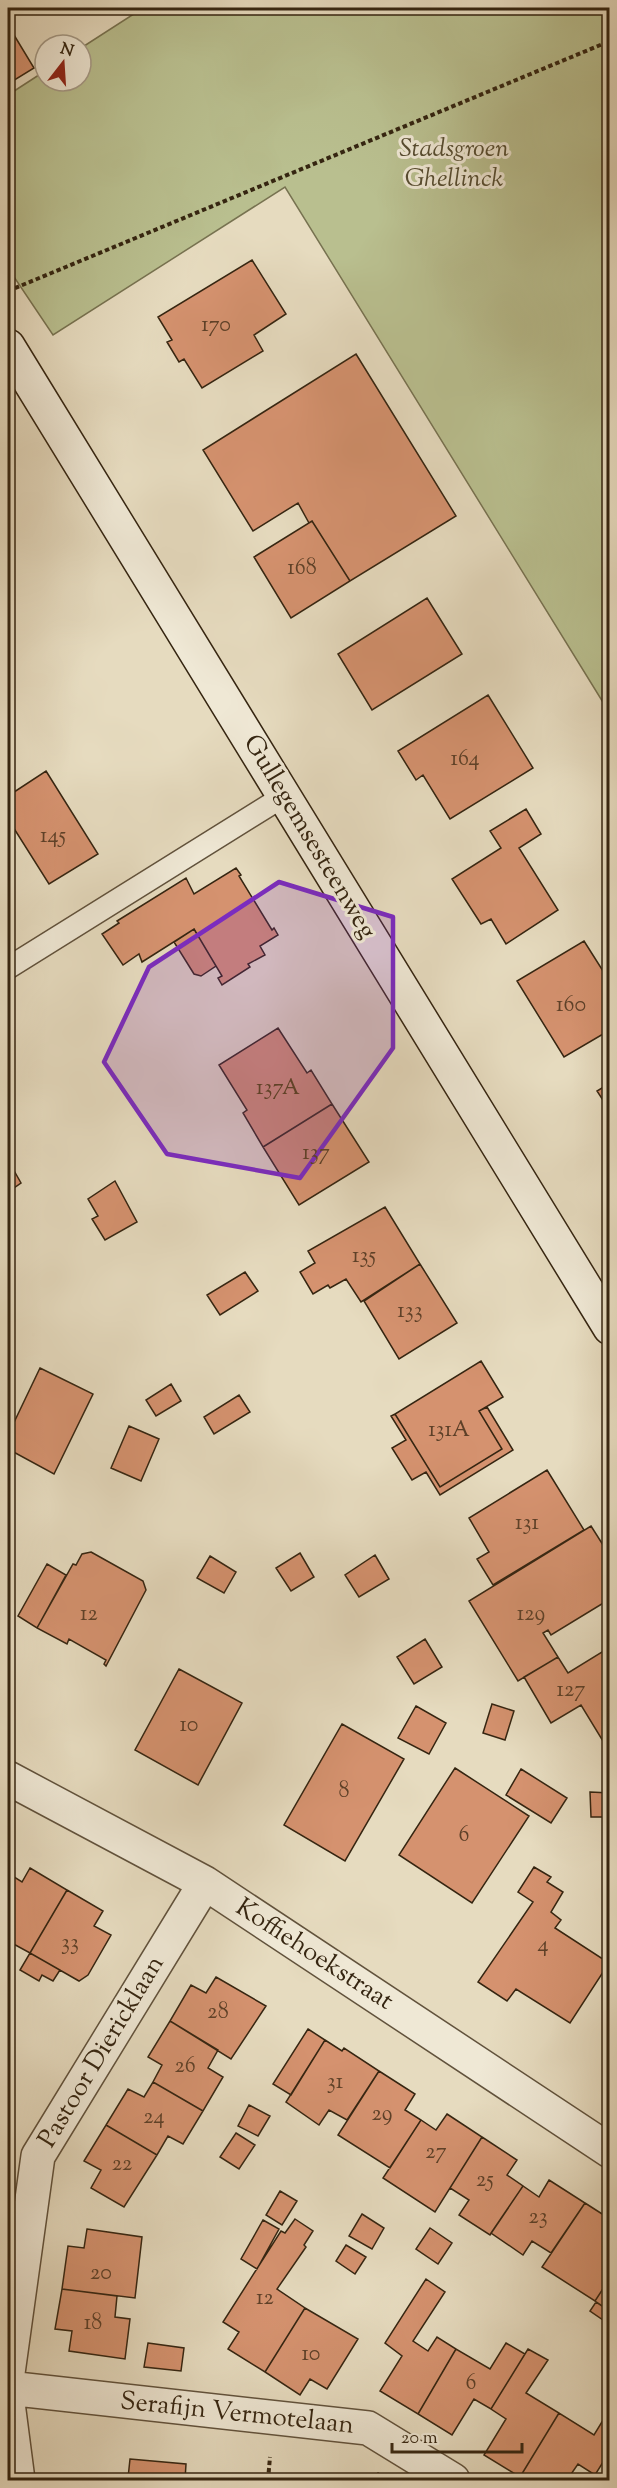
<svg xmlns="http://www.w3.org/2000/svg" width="617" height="2488" viewBox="0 0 617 2488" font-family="'Sorts Mill Goudy',serif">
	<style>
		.green { fill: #b9bf8f; stroke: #777250; stroke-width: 1.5 }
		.building { fill: #d5926f; stroke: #352511; stroke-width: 1.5 }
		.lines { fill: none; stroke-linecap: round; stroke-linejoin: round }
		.lane-casing { stroke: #61523c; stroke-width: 24 }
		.street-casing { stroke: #61523c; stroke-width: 36 }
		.secondary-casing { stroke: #352511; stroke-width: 36 }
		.path { stroke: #352511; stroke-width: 4; stroke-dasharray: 4.5 3; stroke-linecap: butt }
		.lane { stroke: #efe8d5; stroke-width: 21 }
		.street { stroke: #efe8d5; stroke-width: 33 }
		.secondary { stroke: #efe8d5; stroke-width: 33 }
		.marked { fill: #7b2cbf; fill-opacity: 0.2; stroke: #7b2cbf; stroke-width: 4.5; stroke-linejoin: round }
		.labels { text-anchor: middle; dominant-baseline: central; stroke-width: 6; stroke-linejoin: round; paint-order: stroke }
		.number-label { font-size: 22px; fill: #5d4028 }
		.park-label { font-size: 26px; font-style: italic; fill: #564c30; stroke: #efe8d5 }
		.street-label { font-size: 26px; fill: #352511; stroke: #efe8d5 }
	</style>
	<rect width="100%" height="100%" fill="#e6dbbf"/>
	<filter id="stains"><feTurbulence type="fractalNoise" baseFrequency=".00333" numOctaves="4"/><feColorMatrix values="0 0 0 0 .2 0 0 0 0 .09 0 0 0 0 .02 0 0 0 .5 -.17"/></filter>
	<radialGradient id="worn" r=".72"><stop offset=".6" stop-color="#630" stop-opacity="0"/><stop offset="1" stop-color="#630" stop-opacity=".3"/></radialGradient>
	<path class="green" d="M 143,8 L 609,8 L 609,712 L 285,187 L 53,335 L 8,268 L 8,95 L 45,71 L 45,81 L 81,81 L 81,48 Z"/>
	<path class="building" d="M 14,35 L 34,68 L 8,84 L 8,39 Z
		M 252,260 L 286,314 L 254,335 L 263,351 L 202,388 L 184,359 L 179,362 L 167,342 L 172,340 L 158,317 Z
		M 356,354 L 456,516 L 350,581 L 312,521 L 309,523 L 298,503 L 253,531 L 203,450 Z
		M 312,521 L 350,581 L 291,618 L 254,557 Z
		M 427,598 L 462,654 L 372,710 L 338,654 Z
		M 488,695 L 533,768 L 450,819 L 423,775 L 416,780 L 398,751 Z
		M 46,771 L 98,854 L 49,884 L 8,819 L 8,796 Z
		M 526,809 L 541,834 L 519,848 L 558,910 L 506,944 L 491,919 L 481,924 L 452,879 L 501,848 L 490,831 Z
		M 236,868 L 241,875 L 239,876 L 272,930 L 274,928 L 278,935 L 260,946 L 265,955 L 248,964 L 250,967 L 222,985 L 218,978 L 222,976 L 194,929 L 142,962 L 139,954 L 123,965 L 102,934 L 119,923 L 117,921 L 186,878 L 194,894 Z
		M 194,929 L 216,966 L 201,976 L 194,974 L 174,942 Z
		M 584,941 L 610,982 L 610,1030 L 564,1057 L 517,981 Z
		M 278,1028 L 307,1073 L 311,1070 L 332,1104 L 263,1147 L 243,1113 L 247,1110 L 219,1065 Z
		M 610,1083 L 610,1111 L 597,1091 Z
		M 332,1104 L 369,1162 L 299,1205 L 263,1147 Z
		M 8,1160 L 21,1183 L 8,1192 Z
		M 115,1181 L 137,1222 L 105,1240 L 92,1219 L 98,1216 L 88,1199 Z
		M 385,1207 L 420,1264 L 361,1302 L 346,1279 L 330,1288 L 328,1285 L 313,1294 L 300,1272 L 315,1263 L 308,1251 Z
		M 420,1264 L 457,1323 L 399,1359 L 364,1301 Z
		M 245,1272 L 258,1291 L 220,1315 L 207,1295 Z
		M 481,1361 L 503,1397 L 479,1411 L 502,1449 L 440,1487 L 395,1414 Z
		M 40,1368 L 93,1394 L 54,1474 L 8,1449 L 8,1435 Z
		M 171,1384 L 181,1401 L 156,1416 L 146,1400 Z
		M 239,1395 L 250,1412 L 214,1434 L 204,1417 Z
		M 487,1407 L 513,1450 L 440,1495 L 426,1472 L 412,1480 L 392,1448 L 406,1440 L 391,1416 L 395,1414 L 440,1487 L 502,1449 L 479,1411 Z
		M 129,1426 L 159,1439 L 141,1481 L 111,1468 Z
		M 547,1470 L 584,1530 L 493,1585 L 477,1559 L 489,1552 L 469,1518 Z
		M 591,1526 L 610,1556 L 610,1599 L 551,1635 L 548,1630 L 543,1633 L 558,1657 L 518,1681 L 469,1601 Z
		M 91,1552 L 143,1581 L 146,1590 L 106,1666 L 104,1664 L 106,1660 L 69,1639 L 67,1644 L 37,1628 L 73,1564 L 76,1565 L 82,1554 Z
		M 300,1553 L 314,1577 L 291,1591 L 276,1568 Z
		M 375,1555 L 389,1579 L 359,1597 L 345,1575 Z
		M 210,1556 L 236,1572 L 224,1593 L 197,1578 Z
		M 47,1564 L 66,1575 L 37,1628 L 18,1616 Z
		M 425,1639 L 442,1667 L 414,1684 L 397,1657 Z
		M 610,1647 L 610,1751 L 609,1751 L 581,1705 L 551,1723 L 524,1677 L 558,1657 L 568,1673 Z
		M 179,1669 L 242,1703 L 198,1785 L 135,1750 Z
		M 492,1704 L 514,1711 L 505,1740 L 483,1733 Z
		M 416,1706 L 446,1723 L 429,1754 L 398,1738 Z
		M 342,1724 L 404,1759 L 345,1861 L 284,1825 Z
		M 455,1768 L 529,1816 L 472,1903 L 399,1855 Z
		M 521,1769 L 567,1798 L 551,1823 L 506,1795 Z
		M 590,1792 L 610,1793 L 610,1817 L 591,1817 Z
		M 534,1867 L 551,1877 L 547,1882 L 563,1892 L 551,1912 L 561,1920 L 555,1928 L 609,1963 L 570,2023 L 516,1989 L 507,2001 L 478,1982 L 533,1902 L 518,1892 Z
		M 30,1868 L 67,1890 L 30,1953 L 8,1941 L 8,1873 L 22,1882 Z
		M 67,1890 L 103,1911 L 94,1926 L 111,1935 L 88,1975 L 79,1981 L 30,1953 Z
		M 30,1953 L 60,1970 L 53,1981 L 42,1975 L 39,1981 L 20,1970 Z
		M 216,1977 L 266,2006 L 231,2059 L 170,2021 L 191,1985 L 206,1993 Z
		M 170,2021 L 218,2050 L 208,2068 L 223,2077 L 203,2111 L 153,2082 L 162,2065 L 148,2057 Z
		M 308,2029 L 325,2040 L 291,2095 L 273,2084 Z
		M 325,2040 L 342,2051 L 344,2048 L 379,2071 L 347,2120 L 329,2110 L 319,2125 L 286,2102 Z
		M 379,2071 L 415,2094 L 405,2110 L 421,2120 L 390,2168 L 338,2135 Z
		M 153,2082 L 203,2111 L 183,2144 L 168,2136 L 157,2155 L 106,2125 L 128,2089 L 144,2097 Z
		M 249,2105 L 270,2116 L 258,2136 L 238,2126 Z
		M 447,2114 L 482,2137 L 435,2212 L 383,2178 L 421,2120 L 436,2130 Z
		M 106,2125 L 157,2155 L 124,2207 L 91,2188 L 101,2170 L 84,2161 Z
		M 236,2133 L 255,2145 L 239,2169 L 220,2157 Z
		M 482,2137 L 517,2160 L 507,2175 L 523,2186 L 490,2235 L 459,2215 L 469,2200 L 450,2188 Z
		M 549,2180 L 585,2203 L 551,2253 L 532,2241 L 523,2255 L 491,2233 L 523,2186 L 539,2197 Z
		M 280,2191 L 297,2201 L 282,2225 L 266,2215 Z
		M 585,2203 L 610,2219 L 610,2278 L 595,2301 L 542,2267 Z
		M 362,2214 L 384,2228 L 372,2249 L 349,2236 Z
		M 295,2219 L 313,2231 L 304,2245 L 306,2247 L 277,2289 L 305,2308 L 265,2372 L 228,2349 L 239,2332 L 223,2322 L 281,2231 L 285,2233 Z
		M 263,2220 L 279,2229 L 257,2269 L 241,2259 Z
		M 430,2228 L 452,2243 L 438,2264 L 416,2249 Z
		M 87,2229 L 142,2237 L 135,2298 L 62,2289 L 68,2246 L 84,2248 Z
		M 346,2245 L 366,2257 L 355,2274 L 336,2261 Z
		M 610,2278 L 610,2311 L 595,2301 Z
		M 426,2279 L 445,2292 L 413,2341 L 428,2351 L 437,2337 L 456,2349 L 418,2414 L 380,2391 L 402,2356 L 385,2343 Z
		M 62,2289 L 117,2296 L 115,2317 L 130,2319 L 125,2359 L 69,2351 L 72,2331 L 55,2329 Z
		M 596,2302 L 610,2311 L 610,2318 L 606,2322 L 590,2311 Z
		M 305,2308 L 358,2339 L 327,2389 L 310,2379 L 300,2395 L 265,2372 Z
		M 148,2343 L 184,2348 L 181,2371 L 144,2367 Z
		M 506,2343 L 525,2354 L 491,2409 L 474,2399 L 452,2435 L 418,2414 L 456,2349 L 490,2369 Z
		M 528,2349 L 548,2360 L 526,2393 L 559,2413 L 520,2477 L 484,2455 L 506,2419 L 491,2409 Z
		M 608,2412 L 610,2451 L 595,2475 L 578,2464 L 567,2480 L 525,2480 L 520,2477 L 559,2413 L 594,2435 Z
		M 130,2459 L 186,2464 L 185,2480 L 111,2480 L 112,2477 L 128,2478 Z
		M 378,2473 L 390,2480 L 373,2480 Z"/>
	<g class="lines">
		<g class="lane-casing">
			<path id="lane" d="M 8,968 L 284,796"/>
		</g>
		<g class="street-casing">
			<path id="street" d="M 8,1778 L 205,1883 L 610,2151
				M 8,2373 L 38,2156 L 205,1883
				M 8,2388 L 368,2428 L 453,2480
				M 8,2403 L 18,2480"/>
		</g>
		<g class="secondary-casing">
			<path id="secondary" d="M 8,346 L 610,1328"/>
		</g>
		<path class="path" d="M 8,291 L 610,41
			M 268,2480 L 270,2457"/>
		<use href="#lane" class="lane"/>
		<use href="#street" class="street"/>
		<use href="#secondary" class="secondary"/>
	</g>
	<path class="marked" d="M 279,882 L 393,917 L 393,1048 L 300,1178 L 167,1154 L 104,1062 L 149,967 Z"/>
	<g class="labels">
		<g class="number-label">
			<text x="216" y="326">170</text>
			<text x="302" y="569">168</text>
			<text x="465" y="760">164</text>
			<text x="53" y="837">145</text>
			<text x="571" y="1006">160</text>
			<text x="278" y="1089">137A</text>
			<text x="316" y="1154">137</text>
			<text x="364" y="1257">135</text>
			<text x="410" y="1312">133</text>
			<text x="449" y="1431">131A</text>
			<text x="527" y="1524">131</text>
			<text x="89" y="1615">12</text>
			<text x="531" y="1615">129</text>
			<text x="571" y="1691">127</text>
			<text x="189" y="1726">10</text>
			<text x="344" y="1792">8</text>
			<text x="464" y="1836">6</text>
			<text x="70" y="1944">33</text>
			<text x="543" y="1946">4</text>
			<text x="218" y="2013">28</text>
			<text x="185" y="2067">26</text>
			<text x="335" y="2083">31</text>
			<text x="382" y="2115">29</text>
			<text x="154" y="2118">24</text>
			<text x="436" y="2153">27</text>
			<text x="122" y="2165">22</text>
			<text x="485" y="2181">25</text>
			<text x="538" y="2218">23</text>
			<text x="101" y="2274">20</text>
			<text x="265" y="2299">12</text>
			<text x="93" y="2324">18</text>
			<text x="311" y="2355">10</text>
			<text x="471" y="2384">6</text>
		</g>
		<g class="park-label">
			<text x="454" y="149">Stadsgroen<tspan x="454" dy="30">Ghellinck</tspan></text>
		</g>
		<g class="street-label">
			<text transform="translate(309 837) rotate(59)">Gullegemsesteenweg</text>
			<text transform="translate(314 1955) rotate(33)">Koffiehoekstraat</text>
			<text transform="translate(102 2052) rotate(-59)">Pastoor Diericklaan</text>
			<text transform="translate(237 2414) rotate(6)">Serafijn Vermotelaan</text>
		</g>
	</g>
	<rect width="617" height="2488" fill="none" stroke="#e6dbbf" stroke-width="30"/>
	<rect x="9" y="9" width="599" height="2470" fill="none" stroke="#352511" stroke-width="3"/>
	<rect x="15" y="15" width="587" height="2458" fill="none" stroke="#352511" stroke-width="1.5"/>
	<g transform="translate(63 63) rotate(17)"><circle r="28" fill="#efe8d5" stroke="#a59a87" stroke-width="1.5"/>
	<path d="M0-4.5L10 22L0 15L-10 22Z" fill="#8f2418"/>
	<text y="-9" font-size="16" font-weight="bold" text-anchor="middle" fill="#352511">N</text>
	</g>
	<path d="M392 2443v9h130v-9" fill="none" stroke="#352511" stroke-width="3"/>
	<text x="401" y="2443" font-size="18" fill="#352511" stroke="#efe8d5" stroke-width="4.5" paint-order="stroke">20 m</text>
	<rect width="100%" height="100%" filter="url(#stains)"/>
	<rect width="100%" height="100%" fill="url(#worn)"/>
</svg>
